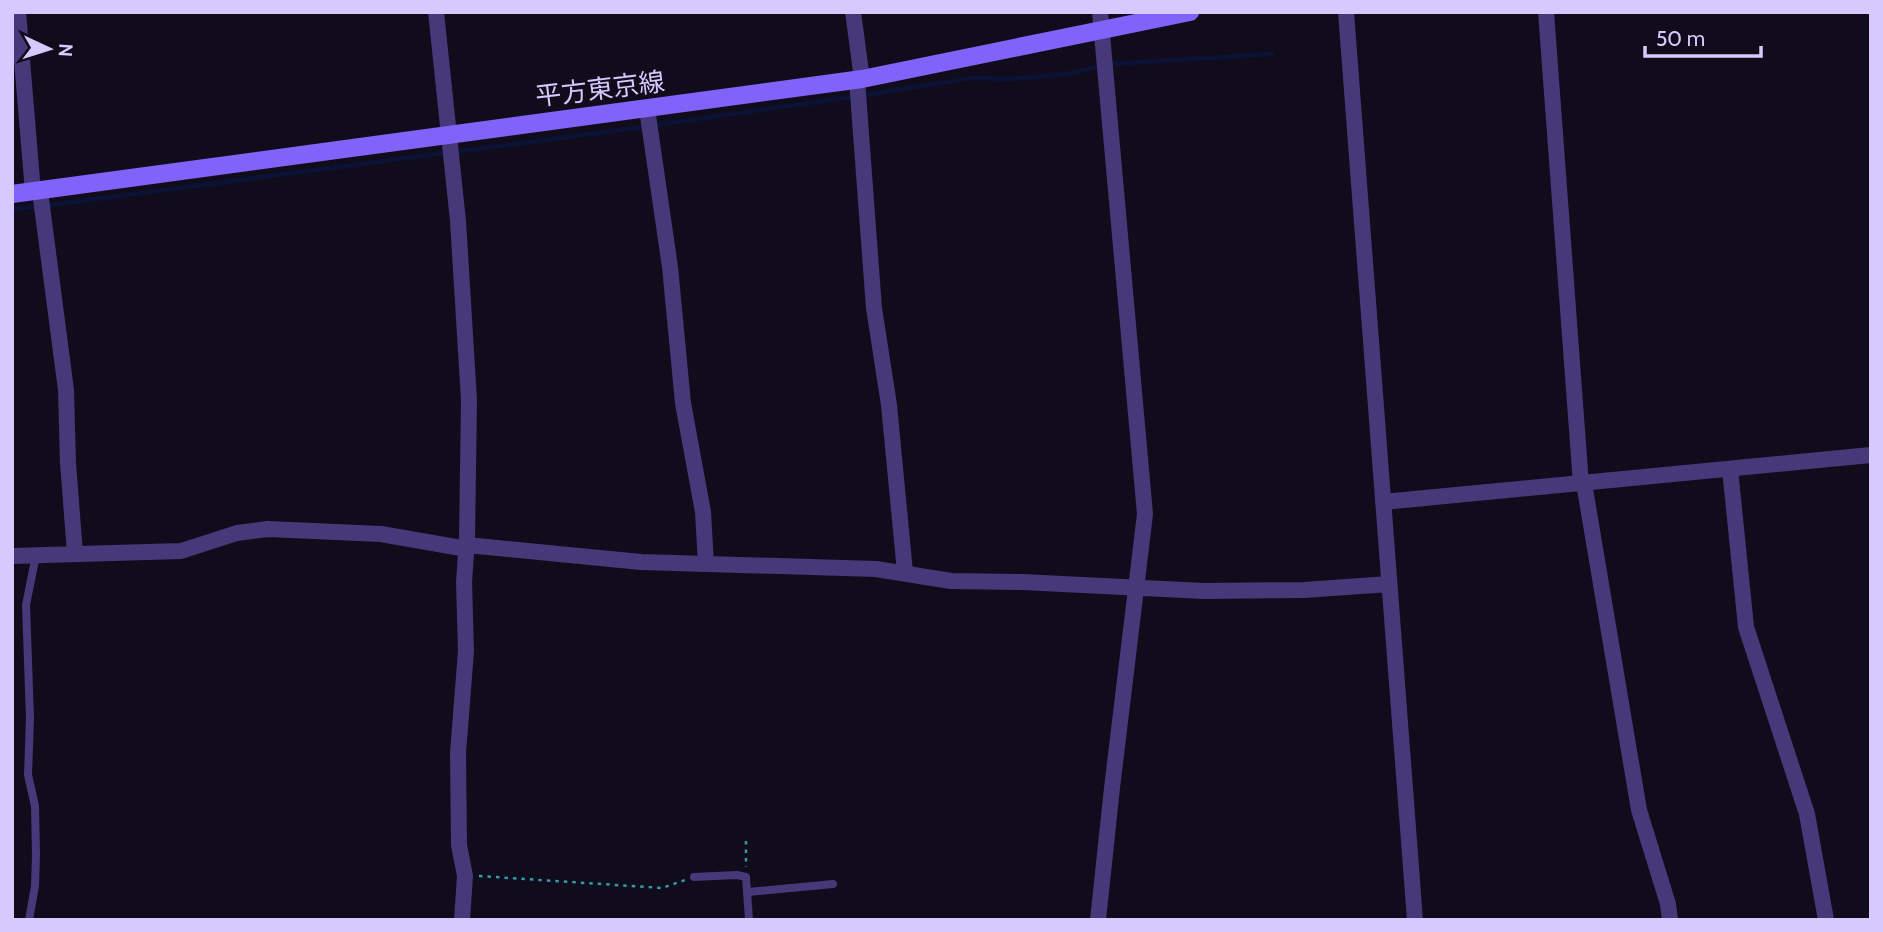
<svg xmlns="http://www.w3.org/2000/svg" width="1883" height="932" viewBox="0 0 1883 932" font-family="Cabin,'Noto Sans JP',sans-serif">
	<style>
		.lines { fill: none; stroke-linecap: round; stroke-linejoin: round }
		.stream { stroke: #0a1336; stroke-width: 4.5 }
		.path { stroke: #319ba8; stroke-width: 2.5; stroke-dasharray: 3.5 5; stroke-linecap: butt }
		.service { stroke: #463879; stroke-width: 8 }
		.minor { stroke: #463879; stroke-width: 16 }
		.secondary { stroke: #8163f9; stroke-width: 18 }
		.labels { text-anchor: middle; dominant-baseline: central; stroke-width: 7; stroke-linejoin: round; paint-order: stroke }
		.street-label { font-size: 26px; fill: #d7c9fd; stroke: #110c1c }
	</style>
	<rect width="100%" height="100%" fill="#110c1c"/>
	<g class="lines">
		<path class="stream" d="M 1109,64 L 1272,54
			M 866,95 L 971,78 L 1010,79 L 1066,74 L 1098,67
			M 655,125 L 851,97
			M 455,152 L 643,127
			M 51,205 L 444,153
			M 12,209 L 34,207"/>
		<path class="path" d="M 746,841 L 746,867
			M 479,876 L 662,888 L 685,880"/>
		<path class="service" d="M 694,877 L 737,875 L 746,877 L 749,920
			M 748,892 L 833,884
			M 29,920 L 35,886 L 36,855 L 35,806 L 28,775 L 30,718 L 26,605 L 36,555"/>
		<path class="minor" d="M 18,12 L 33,192
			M 436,12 L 458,221 L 469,400 L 467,540 L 464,582 L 466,651 L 458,753 L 459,845 L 465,876 L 462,920
			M 853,12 L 862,79
			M 1346,12 L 1415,920
			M 1546,12 L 1581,484
			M 857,80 L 874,308 L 889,405 L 905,572
			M 647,109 L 670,267 L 683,403 L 703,512 L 706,564
			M 40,191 L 66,390 L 68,463 L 75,553
			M 1730,469 L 1746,627 L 1807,814 L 1826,920
			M 1584,483 L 1639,810 L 1668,904 L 1670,920
			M 1383,502 L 1871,455
			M 467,545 L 641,562 L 876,569 L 951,581 L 1022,582 L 1204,591 L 1304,590 L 1389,584
			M 12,556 L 181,551 L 237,533 L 268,529 L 381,534 L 467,549
			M 1098,920 L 1112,788 L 1145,514 L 1100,12"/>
		<path class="secondary" d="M 12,194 L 862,79 L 1190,12"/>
	</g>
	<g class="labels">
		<g class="street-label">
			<text transform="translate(600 89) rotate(-7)">平方東京線</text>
		</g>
	</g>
	<rect width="1883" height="932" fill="none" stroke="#d7c9fd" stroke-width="28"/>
	<g transform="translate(49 49) rotate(94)" stroke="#110c1c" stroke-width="5" paint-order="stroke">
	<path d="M0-5L12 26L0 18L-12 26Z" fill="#d7c9fd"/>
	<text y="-10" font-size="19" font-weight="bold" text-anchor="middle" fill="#d7c9fd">N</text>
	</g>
	<path d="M1645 46v10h116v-10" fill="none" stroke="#d7c9fd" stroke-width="3.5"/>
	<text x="1656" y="46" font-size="21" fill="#d7c9fd" stroke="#110c1c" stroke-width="5" paint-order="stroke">50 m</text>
</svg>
